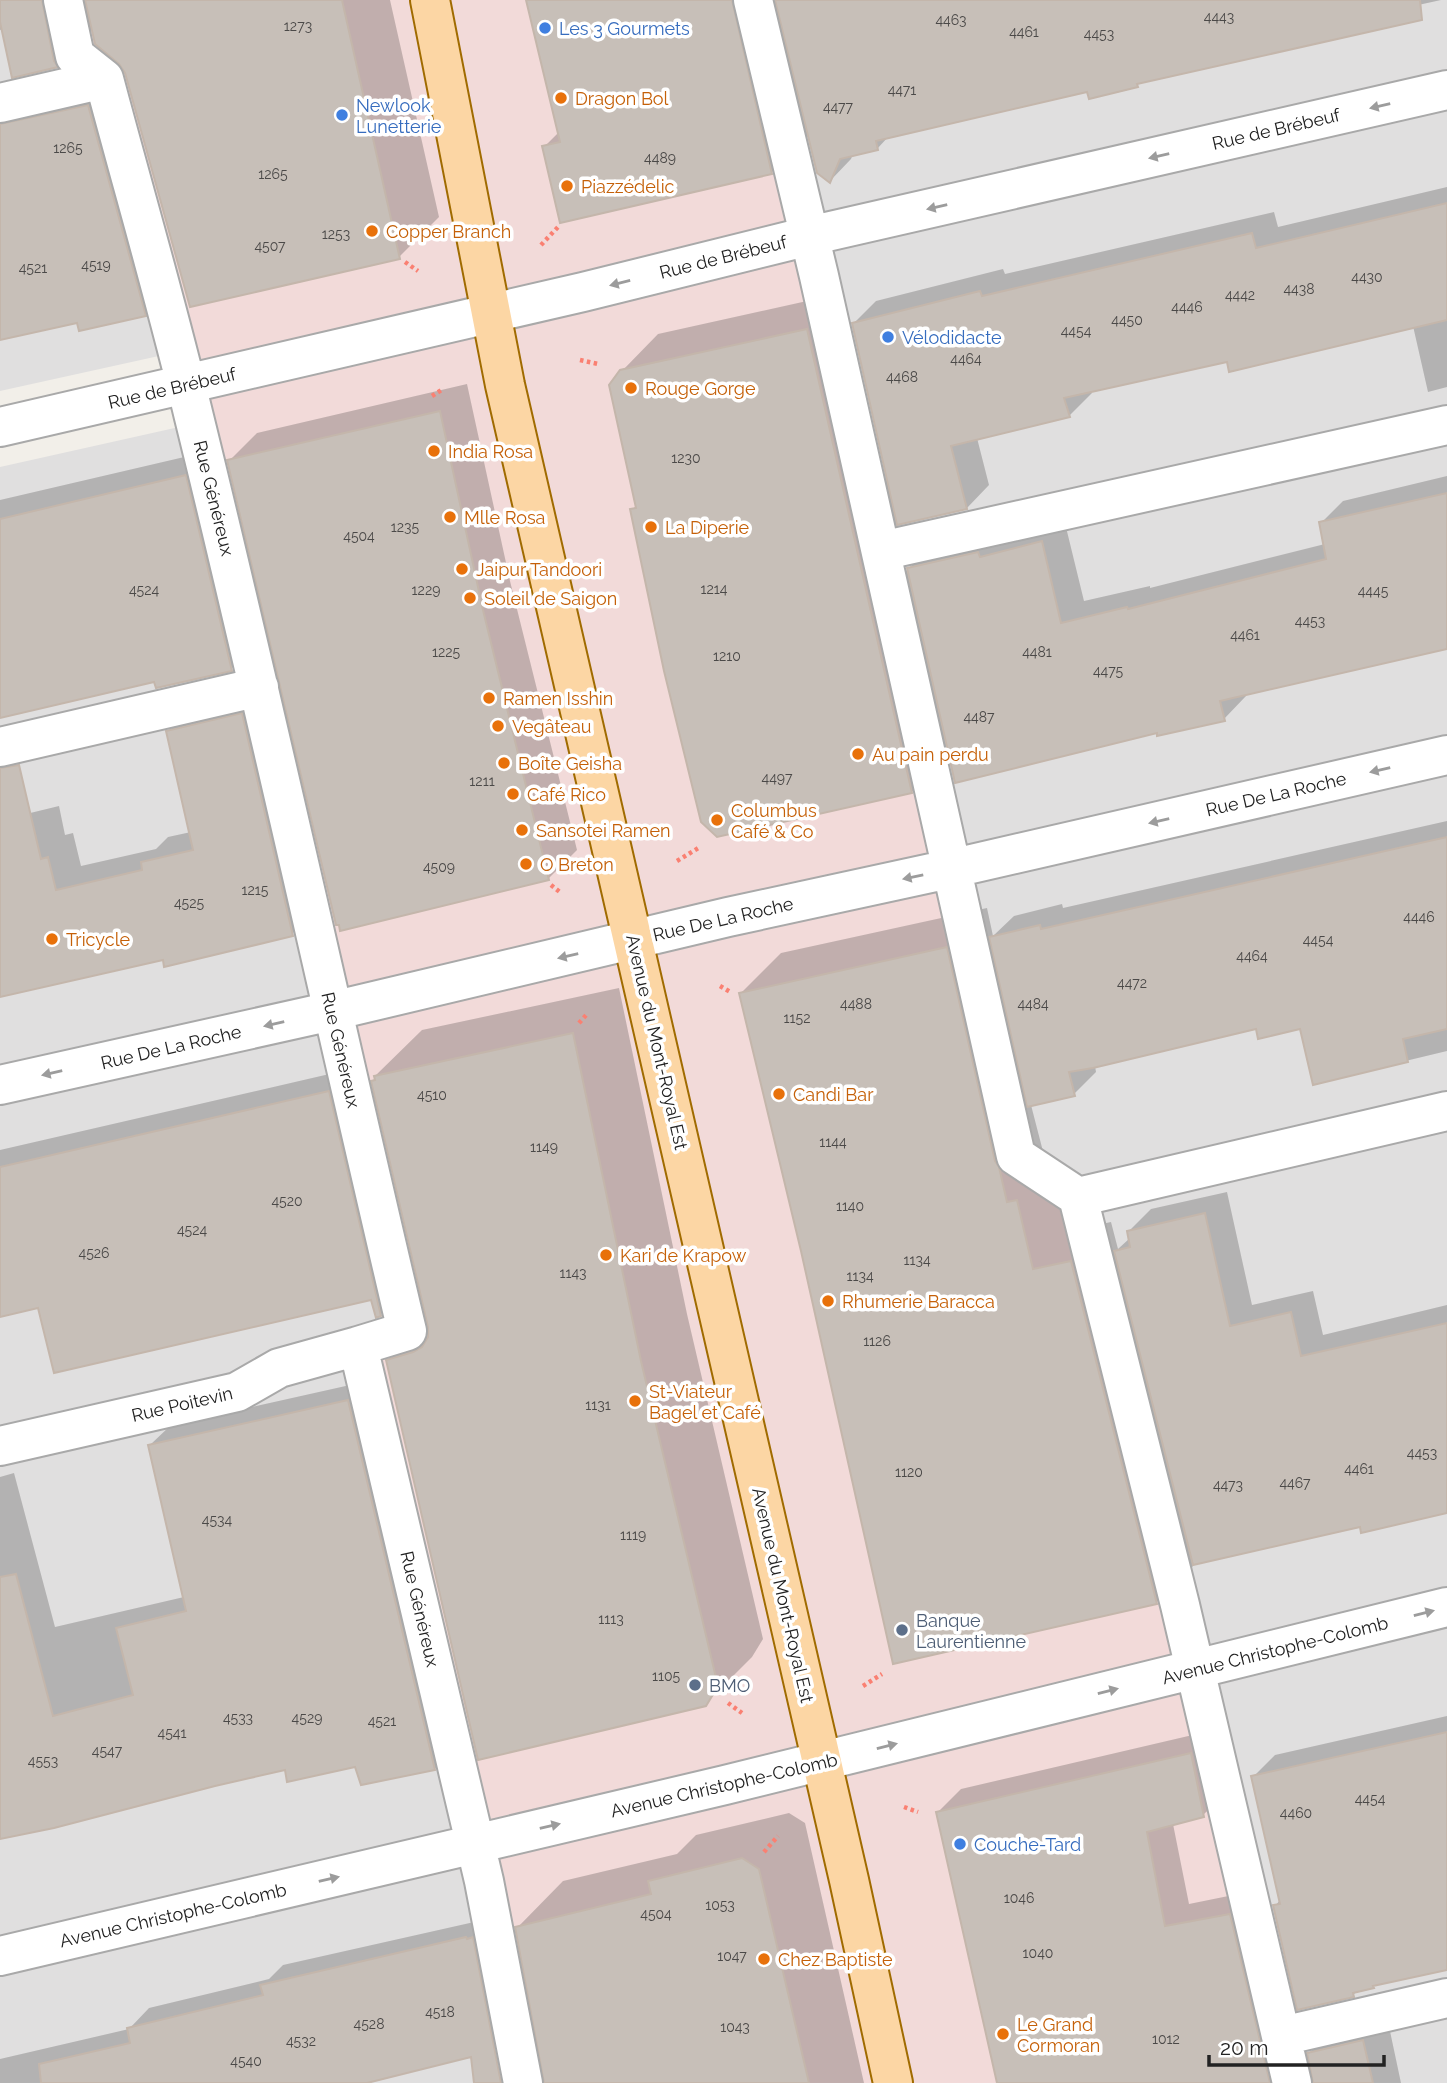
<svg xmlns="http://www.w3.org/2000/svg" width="1447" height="2083" viewBox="0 0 1447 2083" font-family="Raleway,sans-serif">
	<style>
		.residential { fill: #e0dfdf }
		.commercial { fill: #f2dad9 }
		.shadow { fill: #0003 }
		.building { fill: #c7bfb8; stroke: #c4b6ab; stroke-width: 2 }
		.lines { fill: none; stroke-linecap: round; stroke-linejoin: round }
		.minor-casing { stroke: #a9a9a9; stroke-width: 42 }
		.major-casing { stroke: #a06b00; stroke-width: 42 }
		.path { stroke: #fa8072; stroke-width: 4.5; stroke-dasharray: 3.5 3.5; stroke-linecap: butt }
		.minor { stroke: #fff; stroke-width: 38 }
		.major { stroke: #fcd6a4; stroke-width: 38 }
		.oneway { fill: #9c9c9c }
		.shop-dot { fill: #3f7fe0; stroke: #fff; stroke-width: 2.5 }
		.food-dot { fill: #e8710a; stroke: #fff; stroke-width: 2.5 }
		.service-dot { fill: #5c6f8a; stroke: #fff; stroke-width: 2.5 }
		.labels { text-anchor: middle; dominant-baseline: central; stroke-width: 7; stroke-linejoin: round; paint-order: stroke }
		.number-label { font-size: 14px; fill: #4b4948 }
		.shop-label { font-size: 18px; fill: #366cbe; stroke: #fff; text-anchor: start }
		.food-label { font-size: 18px; fill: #c56008; stroke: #fff; text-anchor: start }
		.street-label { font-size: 18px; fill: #222; stroke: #fff }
		.service-label { font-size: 18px; fill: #4e5e75; stroke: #fff; text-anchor: start }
	</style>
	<rect width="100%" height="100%" fill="#f2efe9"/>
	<path class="residential" d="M 0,0 L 80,0 L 186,350 L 0,391 Z
		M 762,0 L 1447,0 L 1447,2083 L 1299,2083 L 1021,1141 Z
		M 206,421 L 536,2083 L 0,2083 L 0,467 Z"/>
	<path class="commercial" d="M 80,0 L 762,0 L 1021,1141 L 1091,1186 L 1299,2083 L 536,2083 L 371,1351 L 419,1339 Z"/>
	<path class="shadow" d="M 0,0 L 390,0 L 439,217 L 399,257 L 127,73 L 93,29 L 57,66 L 3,29 L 0,30 Z
		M 529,0 L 775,0 L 776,7 L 783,0 L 1328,0 L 1141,81 L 1137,86 L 1088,90 L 889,136 L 877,149 L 853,154 L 851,159 L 830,181 L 809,135 L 771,173 L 544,147 L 559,132 Z
		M 1389,0 L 1441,0 L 1391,11 Z
		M 108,86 L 165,294 L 145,314 L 79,321 L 0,339 L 0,224 L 30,119 L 50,99 Z
		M 1447,187 L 1447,387 L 1428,392 L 1413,326 L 1228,360 L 1091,391 L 1092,393 L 1069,416 L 977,438 L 989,485 L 967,508 L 895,524 L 906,571 L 931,546 L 1064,519 L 1084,601 L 1150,586 L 1150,588 L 1325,544 L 1321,523 L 1343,501 L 1447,476 L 1447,648 L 1246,694 L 1246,696 L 1224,719 L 1158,731 L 950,753 L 912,792 L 632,510 L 637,505 L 622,371 L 658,334 L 843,293 L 886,481 L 889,481 L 854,323 L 876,301 L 1003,269 L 1005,274 L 1274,212 L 1278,227 Z
		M 467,384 L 510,581 L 577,850 L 549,878 L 229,461 L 257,433 Z
		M 210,451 L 256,644 L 231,669 L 155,680 L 0,717 L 0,500 Z
		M 267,690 L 317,909 L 292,934 L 164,957 L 0,995 L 0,725 L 22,815 L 59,806 L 65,835 L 73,833 L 81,866 L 156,849 L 168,837 L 191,832 L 168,732 L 193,707 Z
		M 1447,821 L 1447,1051 L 1314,1083 L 1301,1027 L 1257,1027 L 1095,1066 L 1096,1072 L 1074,1094 L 1031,1105 L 1046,1163 L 1073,1230 L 1111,1222 L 1118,1249 L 1130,1238 L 1128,1232 L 1151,1209 L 1227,1192 L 1252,1305 L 1313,1291 L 1323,1335 L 1447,1305 L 1447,1510 L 1361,1525 L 1197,1562 L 1156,1603 L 789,1192 L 741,993 L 781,953 L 987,908 L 993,936 L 1014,916 L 1062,904 L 1063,908 Z
		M 619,988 L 687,1314 L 763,1639 L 752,1657 L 705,1704 L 479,1758 L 388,1361 L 429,1320 L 373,1082 L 375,1076 L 422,1030 Z
		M 351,1069 L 403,1292 L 380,1315 L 373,1298 L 39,1306 L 0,1315 L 0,1150 Z
		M 368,1381 L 455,1748 L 435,1769 L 356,1765 L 286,1768 L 0,1838 L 0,1477 L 14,1473 L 55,1627 L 184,1597 L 150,1445 L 171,1425 Z
		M 1447,1716 L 1447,1968 L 1376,1984 L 1358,1990 L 1353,1995 L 1275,1906 L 1281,1899 L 1253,1777 L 1275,1755 Z
		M 1214,1730 L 1227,1792 L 1203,1815 L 1173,1824 L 1189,1904 L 1253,1891 L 1309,2081 L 1315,2081 L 1309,2053 L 1333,2030 L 1387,2017 L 1401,2083 L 1000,2083 L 937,1813 L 961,1789 Z
		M 789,1813 L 805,1823 L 864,2083 L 553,2083 L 517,1928 L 563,1881 L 677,1854 L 696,1835 Z
		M 492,1918 L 514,2029 L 494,2049 L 356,2083 L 0,2083 L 0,2059 L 129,2029 L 149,2008 L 269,1979 L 283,1965 Z"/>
	<path class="building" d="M 0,0 L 42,0 L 54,61 L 58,67 L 12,78 L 0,22 Z
		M 85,0 L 342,0 L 400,259 L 190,307 L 125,73 L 119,64 L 95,44 Z
		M 526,0 L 732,0 L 772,174 L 560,223 L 542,146 L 560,142 Z
		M 775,0 L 1420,0 L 1422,20 L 1137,84 L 1138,87 L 1089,99 L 1087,92 L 876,141 L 878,150 L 840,159 L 830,183 L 817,173 Z
		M 88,105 L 146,316 L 79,331 L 77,323 L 0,340 L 0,124 Z
		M 1447,203 L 1447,320 L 1229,372 L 1227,362 L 1064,398 L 1070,417 L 951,446 L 967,509 L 897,525 L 852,323 L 980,291 L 982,296 L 1252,233 L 1256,248 Z
		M 807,329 L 912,793 L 717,837 L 701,822 L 664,671 L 630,509 L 636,508 L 609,385 L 620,370 Z
		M 440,411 L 483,610 L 549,880 L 340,931 L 339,925 L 336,925 L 227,460 Z
		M 186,475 L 232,671 L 156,688 L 154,682 L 0,718 L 0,519 Z
		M 1447,493 L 1447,649 L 1220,701 L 1225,721 L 1157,736 L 1157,733 L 955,783 L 907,568 L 978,552 L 980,557 L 1042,541 L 1061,623 L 1127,607 L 1128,609 L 1326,559 L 1319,522 Z
		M 242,713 L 293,936 L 164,967 L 163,960 L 0,997 L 0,768 L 19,765 L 41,859 L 48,857 L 56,890 L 142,870 L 141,862 L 193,850 L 166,731 Z
		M 1447,837 L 1447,1029 L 1403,1039 L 1408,1062 L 1313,1085 L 1300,1029 L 1258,1039 L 1256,1029 L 1093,1068 L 1069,1072 L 1075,1096 L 1027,1107 L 989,937 L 1040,925 L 1041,929 Z
		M 947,947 L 995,1161 L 999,1167 L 1007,1202 L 1017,1200 L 1033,1269 L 1071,1261 L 1157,1604 L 893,1664 L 801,1251 L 739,993 Z
		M 573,1033 L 641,1361 L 718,1686 L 706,1706 L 478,1760 L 386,1360 L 413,1352 L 422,1347 L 428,1337 L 428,1327 L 371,1081 L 375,1080 L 374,1076 Z
		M 329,1091 L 381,1316 L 376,1318 L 371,1300 L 54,1373 L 38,1308 L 0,1317 L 0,1167 Z
		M 1205,1213 L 1230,1326 L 1291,1312 L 1301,1356 L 1447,1323 L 1447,1513 L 1361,1533 L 1360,1527 L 1193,1565 L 1114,1251 L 1130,1247 L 1127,1231 Z
		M 348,1400 L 435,1770 L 361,1785 L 355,1767 L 287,1782 L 285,1770 L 215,1786 L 54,1828 L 0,1839 L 0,1577 L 16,1574 L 53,1716 L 133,1695 L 116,1628 L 186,1611 L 148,1445 Z
		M 1447,1732 L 1447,1970 L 1373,1986 L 1374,1988 L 1353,1993 L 1354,1997 L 1297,2010 L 1273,1905 L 1280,1904 L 1251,1776 Z
		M 1191,1753 L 1204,1817 L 1147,1832 L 1165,1926 L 1230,1914 L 1270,2083 L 997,2083 L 936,1812 Z
		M 742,1858 L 759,1869 L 809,2083 L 544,2083 L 515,1927 L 651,1894 L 648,1881 Z
		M 466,1937 L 467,1939 L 473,1937 L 501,2083 L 474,2083 L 471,2057 L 367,2083 L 41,2083 L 39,2064 L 130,2043 L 127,2028 L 263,1995 L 260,1985 Z
		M 1363,2040 L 1373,2083 L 1313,2083 L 1307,2053 Z"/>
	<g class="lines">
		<g class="minor-casing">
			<path id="minor" d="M 63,0 L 75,56 L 104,79 C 134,192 167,304 194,417 C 269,721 335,1027 407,1331 L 358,1346 L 484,1881 L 523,2083
				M 753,0 L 819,276 L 1016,1156 L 1078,1197 L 1180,1605 L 1292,2083
				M 0,103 L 104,79
				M 0,427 L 583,292 L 809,236 L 1447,90
				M 881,551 L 1447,425
				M 0,747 L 259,687
				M 0,1085 L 332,1011 L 728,917 L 954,868 L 1447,755
				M 1078,1197 L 1447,1111
				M 0,1446 L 237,1392 L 279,1368 L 358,1346
				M 0,1956 L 725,1785 L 1447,1607
				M 1282,2036 L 1447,1998"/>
		</g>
		<g class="major-casing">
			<path id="major" d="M 430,0 L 505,385 L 849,1880 L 893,2083"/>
		</g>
		<path class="path" d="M 541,245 L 558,227
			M 405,262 L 418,271
			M 580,360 L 598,364
			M 432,396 L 443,389
			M 677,861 L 700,847
			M 551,885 L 561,893
			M 720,986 L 732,993
			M 579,1023 L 587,1014
			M 863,1686 L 882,1674
			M 728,1703 L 742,1713
			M 904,1807 L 918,1812
			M 764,1852 L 778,1836"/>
		<use href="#minor" class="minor"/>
		<use href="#major" class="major"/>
	</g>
	<defs><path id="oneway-solid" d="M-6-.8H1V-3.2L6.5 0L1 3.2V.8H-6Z" transform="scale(1.75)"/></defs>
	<g class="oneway">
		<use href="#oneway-solid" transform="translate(1380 106) rotate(167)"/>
		<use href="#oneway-solid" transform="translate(1159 156) rotate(167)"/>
		<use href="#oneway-solid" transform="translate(937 207) rotate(167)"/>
		<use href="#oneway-solid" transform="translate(620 283) rotate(166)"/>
		<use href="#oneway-solid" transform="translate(1380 770) rotate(167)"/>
		<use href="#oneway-solid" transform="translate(1159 821) rotate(167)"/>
		<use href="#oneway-solid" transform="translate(913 877) rotate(168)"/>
		<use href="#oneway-solid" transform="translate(568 956) rotate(167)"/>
		<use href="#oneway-solid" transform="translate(274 1024) rotate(167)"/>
		<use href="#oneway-solid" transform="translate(52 1073) rotate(167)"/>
		<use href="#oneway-solid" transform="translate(1424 1613) rotate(-14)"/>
		<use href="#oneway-solid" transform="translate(1108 1691) rotate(-14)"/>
		<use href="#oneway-solid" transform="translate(887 1746) rotate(-14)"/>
		<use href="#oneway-solid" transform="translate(550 1826) rotate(-13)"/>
		<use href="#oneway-solid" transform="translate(329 1879) rotate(-13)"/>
	</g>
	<g class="shop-dot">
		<circle cx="545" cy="28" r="7"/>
		<circle cx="342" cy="115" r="7"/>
		<circle cx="888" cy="337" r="7"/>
		<circle cx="960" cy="1844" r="7"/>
	</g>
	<g class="food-dot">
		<circle cx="561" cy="98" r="7"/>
		<circle cx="567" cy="186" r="7"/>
		<circle cx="372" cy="231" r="7"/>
		<circle cx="631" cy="388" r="7"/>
		<circle cx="434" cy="451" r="7"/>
		<circle cx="450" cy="517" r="7"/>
		<circle cx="651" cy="527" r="7"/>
		<circle cx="462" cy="569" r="7"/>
		<circle cx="470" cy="598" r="7"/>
		<circle cx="489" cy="698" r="7"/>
		<circle cx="498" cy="726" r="7"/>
		<circle cx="858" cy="754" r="7"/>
		<circle cx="504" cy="763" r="7"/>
		<circle cx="513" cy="794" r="7"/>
		<circle cx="717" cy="820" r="7"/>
		<circle cx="522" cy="830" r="7"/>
		<circle cx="526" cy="864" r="7"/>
		<circle cx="52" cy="939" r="7"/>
		<circle cx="779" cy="1094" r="7"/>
		<circle cx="606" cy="1255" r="7"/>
		<circle cx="828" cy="1301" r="7"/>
		<circle cx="635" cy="1401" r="7"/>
		<circle cx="764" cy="1959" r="7"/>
		<circle cx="1003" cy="2034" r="7"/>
	</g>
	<g class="service-dot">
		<circle cx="902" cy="1630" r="7"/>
		<circle cx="695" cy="1685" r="7"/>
	</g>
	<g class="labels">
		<g class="number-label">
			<text x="1219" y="17">4443</text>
			<text x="951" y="20">4463</text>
			<text x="298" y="26">1273</text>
			<text x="1024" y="32">4461</text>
			<text x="1099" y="34">4453</text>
			<text x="902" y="90">4471</text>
			<text x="838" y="107">4477</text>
			<text x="68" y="148">1265</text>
			<text x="660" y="158">4489</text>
			<text x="273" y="174">1265</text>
			<text x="336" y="234">1253</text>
			<text x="270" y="246">4507</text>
			<text x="96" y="265">4519</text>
			<text x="33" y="268">4521</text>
			<text x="1367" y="277">4430</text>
			<text x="1299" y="289">4438</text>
			<text x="1240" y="295">4442</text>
			<text x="1187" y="307">4446</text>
			<text x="1127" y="320">4450</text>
			<text x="1076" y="331">4454</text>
			<text x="966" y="359">4464</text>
			<text x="902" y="377">4468</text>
			<text x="686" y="458">1230</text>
			<text x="405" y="527">1235</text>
			<text x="359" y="536">4504</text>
			<text x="714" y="589">1214</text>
			<text x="144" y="590">4524</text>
			<text x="426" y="590">1229</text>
			<text x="1373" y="591">4445</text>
			<text x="1310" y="621">4453</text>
			<text x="1245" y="635">4461</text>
			<text x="446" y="652">1225</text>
			<text x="1037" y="652">4481</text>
			<text x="727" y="656">1210</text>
			<text x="1108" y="671">4475</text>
			<text x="979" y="717">4487</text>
			<text x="777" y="778">4497</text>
			<text x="482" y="781">1211</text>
			<text x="439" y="867">4509</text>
			<text x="255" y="890">1215</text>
			<text x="189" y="903">4525</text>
			<text x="1419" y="917">4446</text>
			<text x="1318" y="940">4454</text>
			<text x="1252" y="956">4464</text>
			<text x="1132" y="983">4472</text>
			<text x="856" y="1004">4488</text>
			<text x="1033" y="1004">4484</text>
			<text x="797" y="1018">1152</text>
			<text x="432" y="1095">4510</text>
			<text x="833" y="1142">1144</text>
			<text x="544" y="1147">1149</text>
			<text x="287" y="1201">4520</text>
			<text x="850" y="1206">1140</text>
			<text x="192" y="1230">4524</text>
			<text x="94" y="1253">4526</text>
			<text x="917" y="1260">1134</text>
			<text x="573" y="1273">1143</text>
			<text x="860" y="1276">1134</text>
			<text x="877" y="1341">1126</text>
			<text x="598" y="1405">1131</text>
			<text x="1422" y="1453">4453</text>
			<text x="1359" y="1469">4461</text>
			<text x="909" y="1472">1120</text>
			<text x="1295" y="1483">4467</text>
			<text x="1228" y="1485">4473</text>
			<text x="217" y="1520">4534</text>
			<text x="633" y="1535">1119</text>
			<text x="611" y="1619">1113</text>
			<text x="666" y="1676">1105</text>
			<text x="238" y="1718">4533</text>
			<text x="307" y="1718">4529</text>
			<text x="382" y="1721">4521</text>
			<text x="172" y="1733">4541</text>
			<text x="107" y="1751">4547</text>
			<text x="43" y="1761">4553</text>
			<text x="1370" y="1799">4454</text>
			<text x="1296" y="1813">4460</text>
			<text x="1019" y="1898">1046</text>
			<text x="720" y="1905">1053</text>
			<text x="656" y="1914">4504</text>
			<text x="1038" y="1953">1040</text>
			<text x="732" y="1956">1047</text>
			<text x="440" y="2012">4518</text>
			<text x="369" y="2024">4528</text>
			<text x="735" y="2027">1043</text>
			<text x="1166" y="2039">1012</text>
			<text x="301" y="2041">4532</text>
			<text x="246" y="2061">4540</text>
		</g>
		<g class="shop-label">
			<text x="559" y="28">Les 3 Gourmets</text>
			<text x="356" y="105">Newlook<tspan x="356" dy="21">Lunetterie</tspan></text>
			<text x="902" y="337">Vélodidacte</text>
			<text x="974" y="1844">Couche-Tard</text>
		</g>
		<g class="food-label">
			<text x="575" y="98">Dragon Bol</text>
			<text x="581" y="186">Piazzédelic</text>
			<text x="386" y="231">Copper Branch</text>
			<text x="645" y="388">Rouge Gorge</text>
			<text x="448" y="451">India Rosa</text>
			<text x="464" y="517">Mlle Rosa</text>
			<text x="665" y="527">La Diperie</text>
			<text x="476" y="569">Jaipur Tandoori</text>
			<text x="484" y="598">Soleil de Saigon</text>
			<text x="503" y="698">Ramen Isshin</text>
			<text x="512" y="726">Vegâteau</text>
			<text x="872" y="754">Au pain perdu</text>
			<text x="518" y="763">Boîte Geisha</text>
			<text x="527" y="794">Café Rico</text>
			<text x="731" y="810">Columbus<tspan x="731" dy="21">Café &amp; Co</tspan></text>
			<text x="536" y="830">Sansotei Ramen</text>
			<text x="540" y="864">O Breton</text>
			<text x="66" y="939">Tricycle</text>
			<text x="793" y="1094">Candi Bar</text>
			<text x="620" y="1255">Kari de Krapow</text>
			<text x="842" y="1301">Rhumerie Baracca</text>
			<text x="649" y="1391">St-Viateur<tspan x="649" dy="21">Bagel et Café</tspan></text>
			<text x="778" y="1959">Chez Baptiste</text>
			<text x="1017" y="2024">Le Grand<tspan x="1017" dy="21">Cormoran</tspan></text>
		</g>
		<g class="street-label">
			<text transform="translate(1276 129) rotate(-13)">Rue de Brébeuf</text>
			<text transform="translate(723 257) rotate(-14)">Rue de Brébeuf</text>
			<text transform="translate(172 388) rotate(-13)">Rue de Brébeuf</text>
			<text transform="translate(214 498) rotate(76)">Rue Généreux</text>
			<text transform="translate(1276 794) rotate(-13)">Rue De La Roche</text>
			<text transform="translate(723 919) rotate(-13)">Rue De La Roche</text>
			<text transform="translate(657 1042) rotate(77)">Avenue du Mont-Royal Est</text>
			<text transform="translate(171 1047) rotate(-13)">Rue De La Roche</text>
			<text transform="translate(341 1050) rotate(77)">Rue Généreux</text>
			<text transform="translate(182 1404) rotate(-13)">Rue Poitevin</text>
			<text transform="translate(783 1595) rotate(77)">Avenue du Mont-Royal Est</text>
			<text transform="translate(420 1609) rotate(77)">Rue Généreux</text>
			<text transform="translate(1275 1650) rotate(-14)">Avenue Christophe-Colomb</text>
			<text transform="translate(724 1785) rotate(-13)">Avenue Christophe-Colomb</text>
			<text transform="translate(173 1915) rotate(-13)">Avenue Christophe-Colomb</text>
		</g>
		<g class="service-label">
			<text x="916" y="1620">Banque<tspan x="916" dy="21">Laurentienne</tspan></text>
			<text x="709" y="1685">BMO</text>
		</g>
	</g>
	<path d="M1209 2055v10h175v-10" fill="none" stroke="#222222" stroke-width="3.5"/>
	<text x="1220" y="2055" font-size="21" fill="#222222" stroke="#ffffff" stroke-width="5" paint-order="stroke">20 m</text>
</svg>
